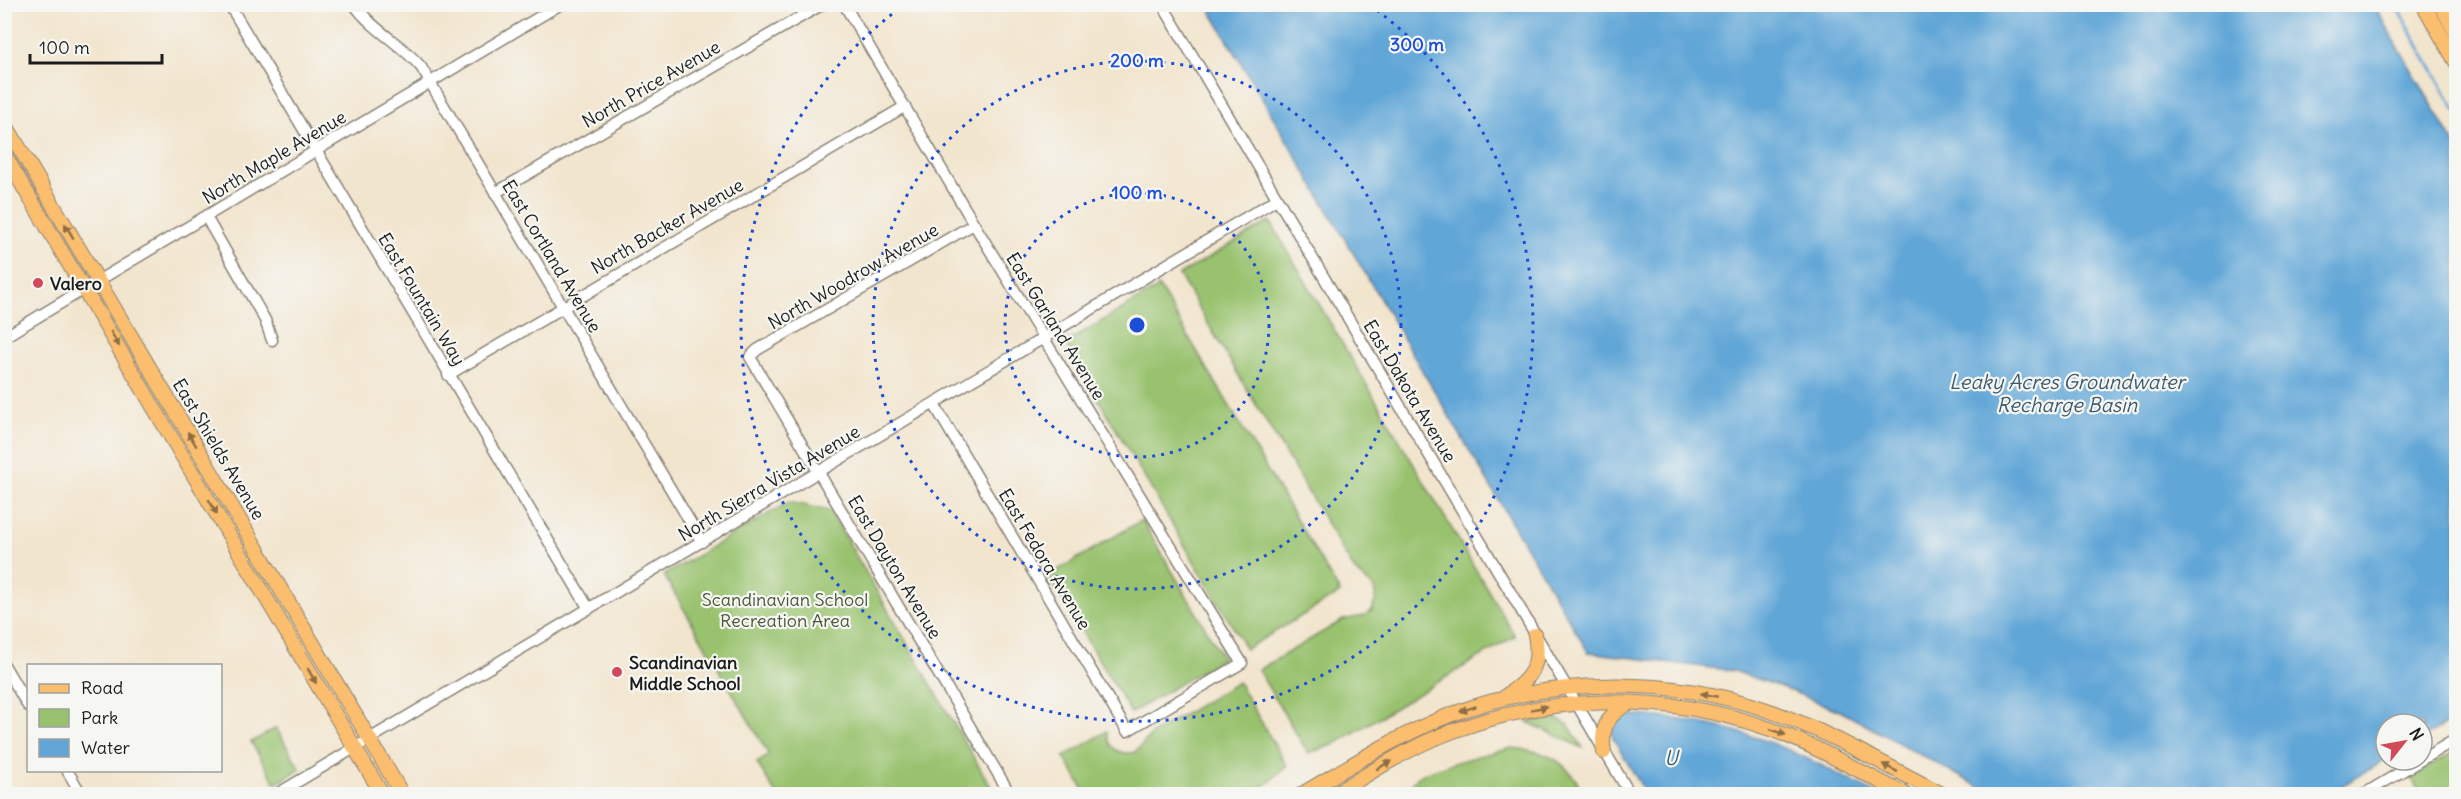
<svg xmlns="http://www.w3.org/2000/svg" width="2461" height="799" viewBox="0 0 2461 799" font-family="Delius,sans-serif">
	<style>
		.green { fill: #99c26e; stroke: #5a6f45; stroke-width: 1.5 }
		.water { fill: #61a6d7; stroke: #3e617a; stroke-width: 1.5 }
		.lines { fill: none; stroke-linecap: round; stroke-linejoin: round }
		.stream { stroke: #61a6d7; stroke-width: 3 }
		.minor-casing { stroke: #878075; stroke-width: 13 }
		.major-casing { stroke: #878075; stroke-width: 16 }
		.minor { stroke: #fff; stroke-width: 10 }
		.major { stroke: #fbbe6e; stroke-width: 14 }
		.oneway { fill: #8c6d45 }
		.ring { fill: none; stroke: #1d4ed8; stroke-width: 3; stroke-dasharray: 3 6 }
		.poi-dot { fill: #d1495b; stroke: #f6f6f2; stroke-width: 2 }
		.labels { text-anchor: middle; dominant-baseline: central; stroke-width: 4.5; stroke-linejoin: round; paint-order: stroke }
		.street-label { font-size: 18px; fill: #1c1c1c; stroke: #f6f6f2 }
		.poi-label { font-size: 18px; font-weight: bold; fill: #1c1c1c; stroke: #f6f6f2; text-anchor: start }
		.park-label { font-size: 18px; fill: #485639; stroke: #f6f6f2 }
		.water-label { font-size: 20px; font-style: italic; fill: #3b5a70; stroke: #f6f6f2 }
		.centre { fill: #1d4ed8; stroke: #f6f6f2; stroke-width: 3 }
		.ring-label { font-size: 18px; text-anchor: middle; font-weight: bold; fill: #1d4ed8; stroke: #f6f6f2; stroke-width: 4.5; stroke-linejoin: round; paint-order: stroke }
	</style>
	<rect width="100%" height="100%" fill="#f6f6f2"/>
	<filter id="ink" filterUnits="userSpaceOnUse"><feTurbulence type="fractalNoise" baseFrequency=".0167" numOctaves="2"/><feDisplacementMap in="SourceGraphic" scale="12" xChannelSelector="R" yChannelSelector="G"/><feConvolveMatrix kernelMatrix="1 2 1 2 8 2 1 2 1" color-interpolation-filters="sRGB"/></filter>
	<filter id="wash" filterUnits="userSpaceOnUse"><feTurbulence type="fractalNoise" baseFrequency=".008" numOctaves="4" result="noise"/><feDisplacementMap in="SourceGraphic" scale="24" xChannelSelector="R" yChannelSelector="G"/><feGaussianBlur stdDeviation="1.35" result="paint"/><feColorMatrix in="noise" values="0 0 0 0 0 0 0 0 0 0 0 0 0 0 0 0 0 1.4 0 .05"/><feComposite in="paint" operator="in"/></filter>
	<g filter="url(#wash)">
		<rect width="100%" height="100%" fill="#f2e5ce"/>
		<path class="green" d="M 1270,221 L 1515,636 L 1333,745 L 1308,753 L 1258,670 L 1343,620 L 1364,616 L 1372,610 L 1376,599 L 1374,588 L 1355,571 L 1179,275 Z
			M 1159,287 L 1340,593 L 1246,649 L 1065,343 Z
			M 789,502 L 830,511 L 995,794 L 776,794 L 757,763 L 769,755 L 664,575 Z
			M 1142,520 L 1223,658 L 1131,713 L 1048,576 Z
			M 1238,682 L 1287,766 L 1266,785 L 1250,794 L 1086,794 L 1064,757 L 1107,731 C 1108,748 1119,756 1135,752 L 1153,733 Z
			M 1555,718 L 1568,724 L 1583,748 L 1527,722 Z
			M 276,728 L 300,769 L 276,784 L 251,742 Z
			M 1512,748 C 1551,751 1565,761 1585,794 L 1408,794 C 1410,788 1411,783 1417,778 C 1430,767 1493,752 1512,748 Z
			M 2456,751 L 2456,794 L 2421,794 L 2411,777 Z"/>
		<path class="water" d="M 1207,5 L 2374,5 L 2456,146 L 2456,718 L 2422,738 L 2422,724 L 2386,724 L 2386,760 L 2328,794 L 1992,794 L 1842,712 L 1784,688 L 1734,671 L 1588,652 Z
			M 1626,714 C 1667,717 1709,722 1748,735 C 1794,749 1835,773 1877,794 L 1646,794 L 1613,738 L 1611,727 L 1617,719 Z"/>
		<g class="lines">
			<path class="stream" d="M 2395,4 L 2456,111"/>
		</g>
	</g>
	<g filter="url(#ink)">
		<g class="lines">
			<g class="minor-casing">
				<path id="minor" d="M 229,4 L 589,609
					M 354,4 C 373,31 401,43 421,67 L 702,542
					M 844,4 L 974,224 L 1242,663 L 1127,731 L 934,404
					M 1162,4 L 1630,794
					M 495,193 L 823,4
					M 206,217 L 265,320 L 272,340
					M 974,224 L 757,350 L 750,357 L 1010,794
					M 4,337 L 561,4
					M 448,375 L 904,107
					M 4,665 L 28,706
					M 67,770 L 81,794
					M 277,794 L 1277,199
					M 2364,794 L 2456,739"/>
			</g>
			<g class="major-casing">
				<path id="major" d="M 2423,4 L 2456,62
					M 2440,4 L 2456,33
					M 4,122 L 402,794
					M 4,154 L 382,794
					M 1507,695 C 1531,679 1541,665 1535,635
					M 1604,752 C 1600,728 1608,714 1629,703
					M 1302,794 C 1350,766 1398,735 1450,715 C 1550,677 1669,676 1770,711 C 1830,732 1886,766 1942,794
					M 1334,794 C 1366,776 1398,754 1433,739 C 1539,694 1661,690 1770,729 C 1817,746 1860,772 1905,794"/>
			</g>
			<use href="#minor" class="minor"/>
			<use href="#major" class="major"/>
		</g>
		<defs><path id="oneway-solid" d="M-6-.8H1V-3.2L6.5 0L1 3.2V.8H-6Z" transform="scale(1.5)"/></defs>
		<g class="oneway">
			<use href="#oneway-solid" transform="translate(69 231) rotate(-121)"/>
			<use href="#oneway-solid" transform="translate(115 339) rotate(60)"/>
			<use href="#oneway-solid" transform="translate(192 439) rotate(-121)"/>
			<use href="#oneway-solid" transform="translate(213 507) rotate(60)"/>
			<use href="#oneway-solid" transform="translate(312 676) rotate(60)"/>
			<use href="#oneway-solid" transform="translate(1709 695) rotate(-169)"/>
			<use href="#oneway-solid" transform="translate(1539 708) rotate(-10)"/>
			<use href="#oneway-solid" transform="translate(1468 709) rotate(162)"/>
			<use href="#oneway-solid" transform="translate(1778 732) rotate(21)"/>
			<use href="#oneway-solid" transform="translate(1384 765) rotate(-30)"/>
			<use href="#oneway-solid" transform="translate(1890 768) rotate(-153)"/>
		</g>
	</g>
	<g class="ring">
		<circle cx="1137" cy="325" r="132"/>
		<circle cx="1137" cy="325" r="264"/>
		<path d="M1370 5A396 396 0 1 1 904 5"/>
	</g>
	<g class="poi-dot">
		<circle cx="38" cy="283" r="6"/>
		<circle cx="617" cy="672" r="6"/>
	</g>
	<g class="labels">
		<g class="street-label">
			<text transform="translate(651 84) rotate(-30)">North Price Avenue</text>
			<text transform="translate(274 157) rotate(-31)">North Maple Avenue</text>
			<text transform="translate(667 226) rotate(-30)">North Backer Avenue</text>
			<text transform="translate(552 256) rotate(59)">East Cortland Avenue</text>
			<text transform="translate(853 276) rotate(-30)">North Woodrow Avenue</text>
			<text transform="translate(422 299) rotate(59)">East Fountain Way</text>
			<text transform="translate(1056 326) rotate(58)">East Garland Avenue</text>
			<text transform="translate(1410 391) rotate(59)">East Dakota Avenue</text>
			<text transform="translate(219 449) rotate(59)">East Shields Avenue</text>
			<text transform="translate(769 483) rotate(-31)">North Sierra Vista Avenue</text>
			<text transform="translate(1045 559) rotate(59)">East Fedora Avenue</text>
			<text transform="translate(895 567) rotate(59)">East Dayton Avenue</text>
		</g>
		<g class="poi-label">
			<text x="50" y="283">Valero</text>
			<text x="629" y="662">Scandinavian<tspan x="629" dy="21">Middle School</tspan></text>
		</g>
		<g class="park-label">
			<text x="785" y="599">Scandinavian School<tspan x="785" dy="21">Recreation Area</tspan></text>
		</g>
		<g class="water-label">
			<text x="2067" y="381">Leaky Acres Groundwater<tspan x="2067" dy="23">Recharge Basin</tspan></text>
			<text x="1671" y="757">U</text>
		</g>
	</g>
	<circle cx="1137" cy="325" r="9" class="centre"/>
	<g class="ring-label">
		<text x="1417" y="51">300 m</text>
		<text x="1137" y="67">200 m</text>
		<text x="1137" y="199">100 m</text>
	</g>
	<rect width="2461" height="799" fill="none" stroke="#f6f6f2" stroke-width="24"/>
	<rect x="27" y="664" width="195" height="108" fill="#f6f6f2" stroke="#9f9f9c" stroke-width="1.5"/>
	<rect x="39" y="684" width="30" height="9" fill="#fbbe6e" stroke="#9f9f9c" stroke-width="1.5"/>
	<text x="81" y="694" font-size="18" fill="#1c1c1c">Road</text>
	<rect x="39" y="709" width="30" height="18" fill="#99c26e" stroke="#9f9f9c" stroke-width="1.5"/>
	<text x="81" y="724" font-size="18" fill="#1c1c1c">Park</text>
	<rect x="39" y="739" width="30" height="18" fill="#61a6d7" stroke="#9f9f9c" stroke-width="1.5"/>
	<text x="81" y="754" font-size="18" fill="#1c1c1c">Water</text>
	<g transform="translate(2404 742) rotate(59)"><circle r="28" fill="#f6f6f2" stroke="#9f9f9c" stroke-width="1.5"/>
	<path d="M0-4.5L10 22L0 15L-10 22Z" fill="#d1495b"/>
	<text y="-9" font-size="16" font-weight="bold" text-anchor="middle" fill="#1c1c1c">N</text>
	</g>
	<path d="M30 54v9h132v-9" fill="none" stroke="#1c1c1c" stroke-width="3"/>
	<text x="39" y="54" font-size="18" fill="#1c1c1c" stroke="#f6f6f2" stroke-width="4.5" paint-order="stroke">100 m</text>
</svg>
